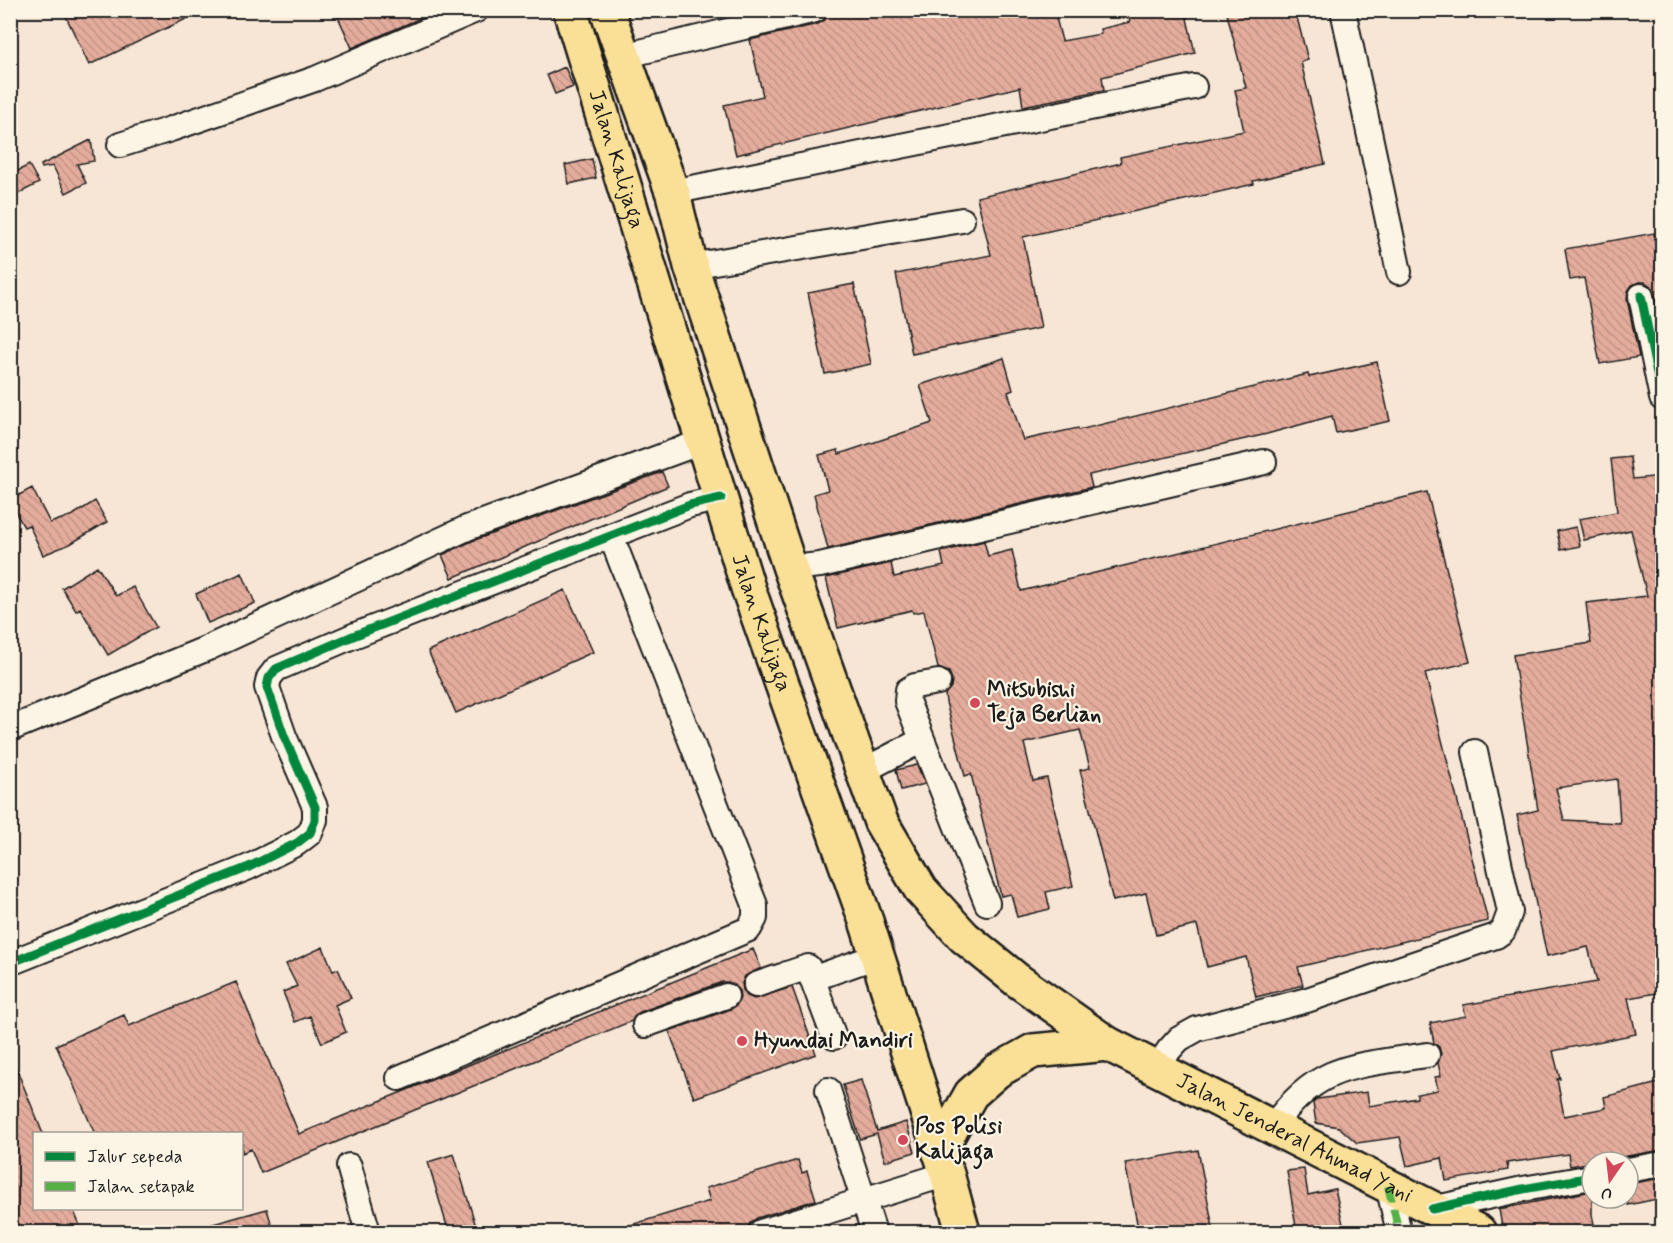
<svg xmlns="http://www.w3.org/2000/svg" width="1673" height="1243" viewBox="0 0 1673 1243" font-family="Mynerve,sans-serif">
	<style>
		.building { fill: url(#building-back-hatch); stroke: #1c1c1c; stroke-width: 1.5; fill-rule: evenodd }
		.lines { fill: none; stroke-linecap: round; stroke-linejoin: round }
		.minor-casing { stroke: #1c1c1c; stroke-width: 28 }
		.highway-casing { stroke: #1c1c1c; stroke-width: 38 }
		.minor { stroke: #fcf5e5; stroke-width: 24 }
		.highway { stroke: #fadf96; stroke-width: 33 }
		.quiet { stroke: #55b145; stroke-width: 8; stroke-dasharray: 15 8; stroke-linecap: butt }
		.cycleway-casing { stroke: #fcf5e5; stroke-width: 13 }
		.cycleway { stroke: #00873e; stroke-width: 9 }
		.poi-dot { fill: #d1495b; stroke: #fcf5e5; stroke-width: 2 }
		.labels { text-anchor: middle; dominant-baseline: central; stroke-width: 4.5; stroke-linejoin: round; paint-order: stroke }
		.street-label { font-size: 22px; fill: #1c1c1c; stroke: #fcf5e5 }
		.poi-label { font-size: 22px; font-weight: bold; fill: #1c1c1c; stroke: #fcf5e5; text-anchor: start }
	</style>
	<defs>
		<pattern id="building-back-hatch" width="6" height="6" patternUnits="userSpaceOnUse" patternTransform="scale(1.5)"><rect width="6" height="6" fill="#e4ac9c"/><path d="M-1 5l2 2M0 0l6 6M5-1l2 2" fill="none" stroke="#c39386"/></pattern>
	</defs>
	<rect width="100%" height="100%" fill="#f7e6d6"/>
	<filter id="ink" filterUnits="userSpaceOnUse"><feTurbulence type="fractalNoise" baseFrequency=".0167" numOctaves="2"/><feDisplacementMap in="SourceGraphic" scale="12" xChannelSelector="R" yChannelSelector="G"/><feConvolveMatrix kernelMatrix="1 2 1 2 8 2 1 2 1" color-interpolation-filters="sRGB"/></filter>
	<g filter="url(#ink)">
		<path class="building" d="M 63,10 L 205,10 L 89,65 Z
			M 335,10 L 439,10 L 352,48 Z
			M 833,10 L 1054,10 L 1062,41 L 1101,34 L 1100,29 L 1130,22 L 1127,10 L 1185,10 L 1195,53 L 1102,77 L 1104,90 L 1023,106 L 1020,87 L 736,155 L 724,105 L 763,96 L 750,40 L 818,24 L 825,20 L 829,12 Z
			M 1226,10 L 1295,10 L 1308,60 L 1301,62 L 1325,164 L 1253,181 L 1254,184 L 1023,237 L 1041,328 L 912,354 L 896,274 L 991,255 L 977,197 L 1121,163 L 1120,157 L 1244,131 L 1235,90 L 1246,88 Z
			M 565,67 L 573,87 L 555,94 L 547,75 Z
			M 91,140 L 94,161 L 77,164 L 86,183 L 66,193 L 53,166 L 42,168 L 41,165 Z
			M 592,159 L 596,178 L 569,184 L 565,165 Z
			M 29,165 L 39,183 L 10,198 L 10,175 Z
			M 1654,233 L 1662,280 L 1662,330 L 1652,287 L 1645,282 L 1639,282 L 1632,285 L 1628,291 L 1627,299 L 1639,357 L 1600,364 L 1584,278 L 1570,280 L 1565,249 Z
			M 854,284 L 871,364 L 825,374 L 808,293 Z
			M 1004,358 L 1013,390 L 1008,392 L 1023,440 L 1078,428 L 1079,430 L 1308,374 L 1309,377 L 1377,362 L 1390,421 L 1336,433 L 1332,416 L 1267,434 L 1089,475 L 1092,487 L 828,549 L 814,494 L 828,490 L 819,455 L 838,450 L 839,454 L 932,423 L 920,385 Z
			M 1630,457 L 1633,479 L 1662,476 L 1662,786 L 1660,786 L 1662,860 L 1662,992 L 1628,998 L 1636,1034 L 1553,1051 L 1560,1079 L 1557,1079 L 1564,1116 L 1606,1108 L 1604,1097 L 1662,1082 L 1662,1150 L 1570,1166 L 1568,1154 L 1507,1163 L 1508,1170 L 1446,1181 L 1442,1158 L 1407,1166 L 1400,1137 L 1357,1143 L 1339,1127 L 1316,1123 L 1313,1103 L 1318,1099 L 1367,1092 L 1369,1106 L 1417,1098 L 1417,1094 L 1438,1090 L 1435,1077 L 1441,1076 L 1438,1063 L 1441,1054 L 1439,1047 L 1434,1043 L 1430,1023 L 1466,1016 L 1463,1005 L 1597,982 L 1588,947 L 1547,956 L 1517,815 L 1538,810 L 1513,655 L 1591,643 L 1586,603 L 1647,596 L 1631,530 L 1584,540 L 1579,519 L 1617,512 L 1611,459 ZM 1617,779 L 1620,823 L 1564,820 L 1556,788 Z
			M 662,472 L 668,486 L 452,578 L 442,555 L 472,541 Z
			M 32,488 L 50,523 L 73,515 L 95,501 L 107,522 L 70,544 L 43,555 L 29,525 L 24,527 L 10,503 L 10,500 Z
			M 1427,492 L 1470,662 L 1425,673 L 1488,921 L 1298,967 L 1303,985 L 1256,997 L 1246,957 L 1207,967 L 1197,925 L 1156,935 L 1146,893 L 1113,901 L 1080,770 L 1090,768 L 1080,730 L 1024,743 L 1033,781 L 1047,778 L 1073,886 L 1046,892 L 1050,909 L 1017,917 L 1011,894 L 1001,896 L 971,774 L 965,776 L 946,702 L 945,694 L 951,687 L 952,679 L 949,672 L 938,668 L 924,611 L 913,613 L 912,610 L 838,628 L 826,578 L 891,563 L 894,577 L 944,566 L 941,552 L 984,541 L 988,556 L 1012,550 L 1021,591 Z
			M 1576,527 L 1580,546 L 1561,550 L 1557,531 Z
			M 97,566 L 116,596 L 133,587 L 156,627 L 108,655 L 80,608 L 76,611 L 62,588 Z
			M 242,573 L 255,603 L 208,623 L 196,594 Z
			M 565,590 L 593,652 L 456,713 L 428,651 Z
			M 917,765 L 925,784 L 901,790 L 896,770 Z
			M 323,947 L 333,971 L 338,969 L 351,998 L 335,1005 L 346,1032 L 322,1043 L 310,1016 L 295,1022 L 283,992 L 297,986 L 286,964 Z
			M 753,949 L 761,968 L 745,976 L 742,983 L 743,990 L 747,996 L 754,999 L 792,987 L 816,1054 L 694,1098 L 669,1031 L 731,1009 L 736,1006 L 740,998 L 739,991 L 735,985 L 728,982 L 722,982 L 640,1012 L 635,1015 L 632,1021 L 261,1173 L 251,1149 L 242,1153 L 242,1134 L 95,1134 L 56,1045 L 124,1015 L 129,1026 L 236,982 L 299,1134 Z
			M 10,1053 L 43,1134 L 34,1134 L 34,1209 L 73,1209 L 83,1233 L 10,1233 Z
			M 861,1080 L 877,1131 L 906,1122 L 915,1152 L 885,1161 L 877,1134 L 860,1139 L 843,1085 Z
			M 1198,1150 L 1214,1233 L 1139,1233 L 1125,1163 Z
			M 454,1154 L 478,1233 L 449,1233 L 428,1162 Z
			M 798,1160 L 802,1173 L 807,1171 L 816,1200 L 757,1218 L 750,1223 L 747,1231 L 741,1233 L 622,1233 L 621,1228 L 710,1201 L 706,1188 Z
			M 1304,1169 L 1308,1195 L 1335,1189 L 1345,1233 L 1297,1233 L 1287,1171 Z
			M 1662,1178 L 1662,1198 L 1628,1205 L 1628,1184 Z
			M 1592,1191 L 1592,1215 L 1596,1233 L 1553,1233 L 1552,1228 L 1526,1233 L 1503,1233 L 1499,1209 Z
			M 267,1209 L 274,1233 L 202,1233 L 202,1227 Z"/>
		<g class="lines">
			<g class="minor-casing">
				<path id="minor" d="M 1343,10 L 1399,272
					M 623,56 L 815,10
					M 120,145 L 171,129 L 315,79 L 476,10
					M 673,194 L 687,189 L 1194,87
					M 691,266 L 962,220
					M 1641,296 L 1662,398
					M 790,568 L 820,565 L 1264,462
					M 938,682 L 915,686 L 908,690 L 907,701 L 987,903
					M 10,729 L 208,648 L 467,528 L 704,441
					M 863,771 L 922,740
					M 10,963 L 249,867 L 297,843 L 310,833 L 315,820 L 315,807 L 284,736 L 267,687 L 269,678 L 276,669 L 353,636 L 690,505 L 721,498
					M 787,974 L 808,967 L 834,1037
					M 812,979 L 877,956
					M 756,985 L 782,976
					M 645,1025 L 726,996
					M 1156,1070 L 1169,1050 L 1179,1039 L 1197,1029 L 1307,1000 L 1496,936 L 1503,931 L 1510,912 L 1475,752
					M 399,1078 L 749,929 L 755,918 L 755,905 L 611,536
					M 828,1090 L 874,1232
					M 1272,1128 C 1317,1063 1355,1066 1427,1055
					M 349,1166 L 368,1232
					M 1628,1170 L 1662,1164
					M 1388,1186 L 1399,1232
					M 1432,1209 L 1523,1189 L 1592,1177
					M 761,1232 L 947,1174"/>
			</g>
			<g class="highway-casing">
				<g id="highway">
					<path id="s1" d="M 570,10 L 748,588 L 866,921 L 947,1174 L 963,1232"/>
					<path id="s2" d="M 607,10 L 673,194 L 691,266 L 790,568 L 881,822 L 921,890 L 964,937 L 1017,980 L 1108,1044 L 1479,1232"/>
					<path d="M 939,1151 L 971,1094 L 997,1071 L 1033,1051 L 1108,1044"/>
				</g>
			</g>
			<use href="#minor" class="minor"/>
			<use href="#highway" class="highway"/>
			<path class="quiet" d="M 1388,1186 L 1399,1232"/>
			<g class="cycleway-casing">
				<path id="cycleway" d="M 1641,296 L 1662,398
					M 10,963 L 249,867 L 297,843 L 310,833 L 315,820 L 315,807 L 284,736 L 267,687 L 269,678 L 276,669 L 353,636 L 690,505 L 721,498
					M 1432,1209 L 1523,1189 L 1592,1177"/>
			</g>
			<use href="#cycleway" class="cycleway"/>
		</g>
	</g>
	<g class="poi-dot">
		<circle cx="975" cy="703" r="6"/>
		<circle cx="742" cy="1041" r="6"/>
		<circle cx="903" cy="1140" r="6"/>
	</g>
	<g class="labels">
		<g class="street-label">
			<text stroke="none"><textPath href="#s1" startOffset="156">Jalan Kalijaga</textPath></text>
			<text stroke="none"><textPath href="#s1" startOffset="642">Jalan Kalijaga</textPath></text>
			<text stroke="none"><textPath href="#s2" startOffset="1388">Jalan Jenderal Ahmad Yani</textPath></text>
		</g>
		<g class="poi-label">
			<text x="987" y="690">Mitsubishi<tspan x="987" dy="25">Teja Berlian</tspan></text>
			<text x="754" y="1041">Hyundai Mandiri</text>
			<text x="915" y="1127">Pos Polisi<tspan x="915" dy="25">Kalijaga</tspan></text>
		</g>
	</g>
	<rect width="1673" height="1243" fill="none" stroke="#fcf5e5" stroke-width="36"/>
	<rect x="18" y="18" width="1637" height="1207" fill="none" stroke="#1c1c1c" stroke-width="2" filter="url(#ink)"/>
	<rect x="33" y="1132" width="210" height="78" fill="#fcf5e5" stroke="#a29e95" stroke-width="1.5"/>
	<rect x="45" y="1152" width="30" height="9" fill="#00873e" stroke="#a29e95" stroke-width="1.5"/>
	<text x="87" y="1162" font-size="18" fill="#1c1c1c">Jalur sepeda</text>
	<rect x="45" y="1182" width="30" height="9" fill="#55b145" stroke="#a29e95" stroke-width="1.5"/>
	<text x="87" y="1192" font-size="18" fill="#1c1c1c">Jalan setapak</text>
	<g transform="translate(1610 1180) rotate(194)"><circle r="28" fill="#fcf5e5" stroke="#a29e95" stroke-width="1.5"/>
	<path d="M0-4.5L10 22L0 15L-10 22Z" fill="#d1495b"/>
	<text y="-9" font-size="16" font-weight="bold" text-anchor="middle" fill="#1c1c1c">U</text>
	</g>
</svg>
